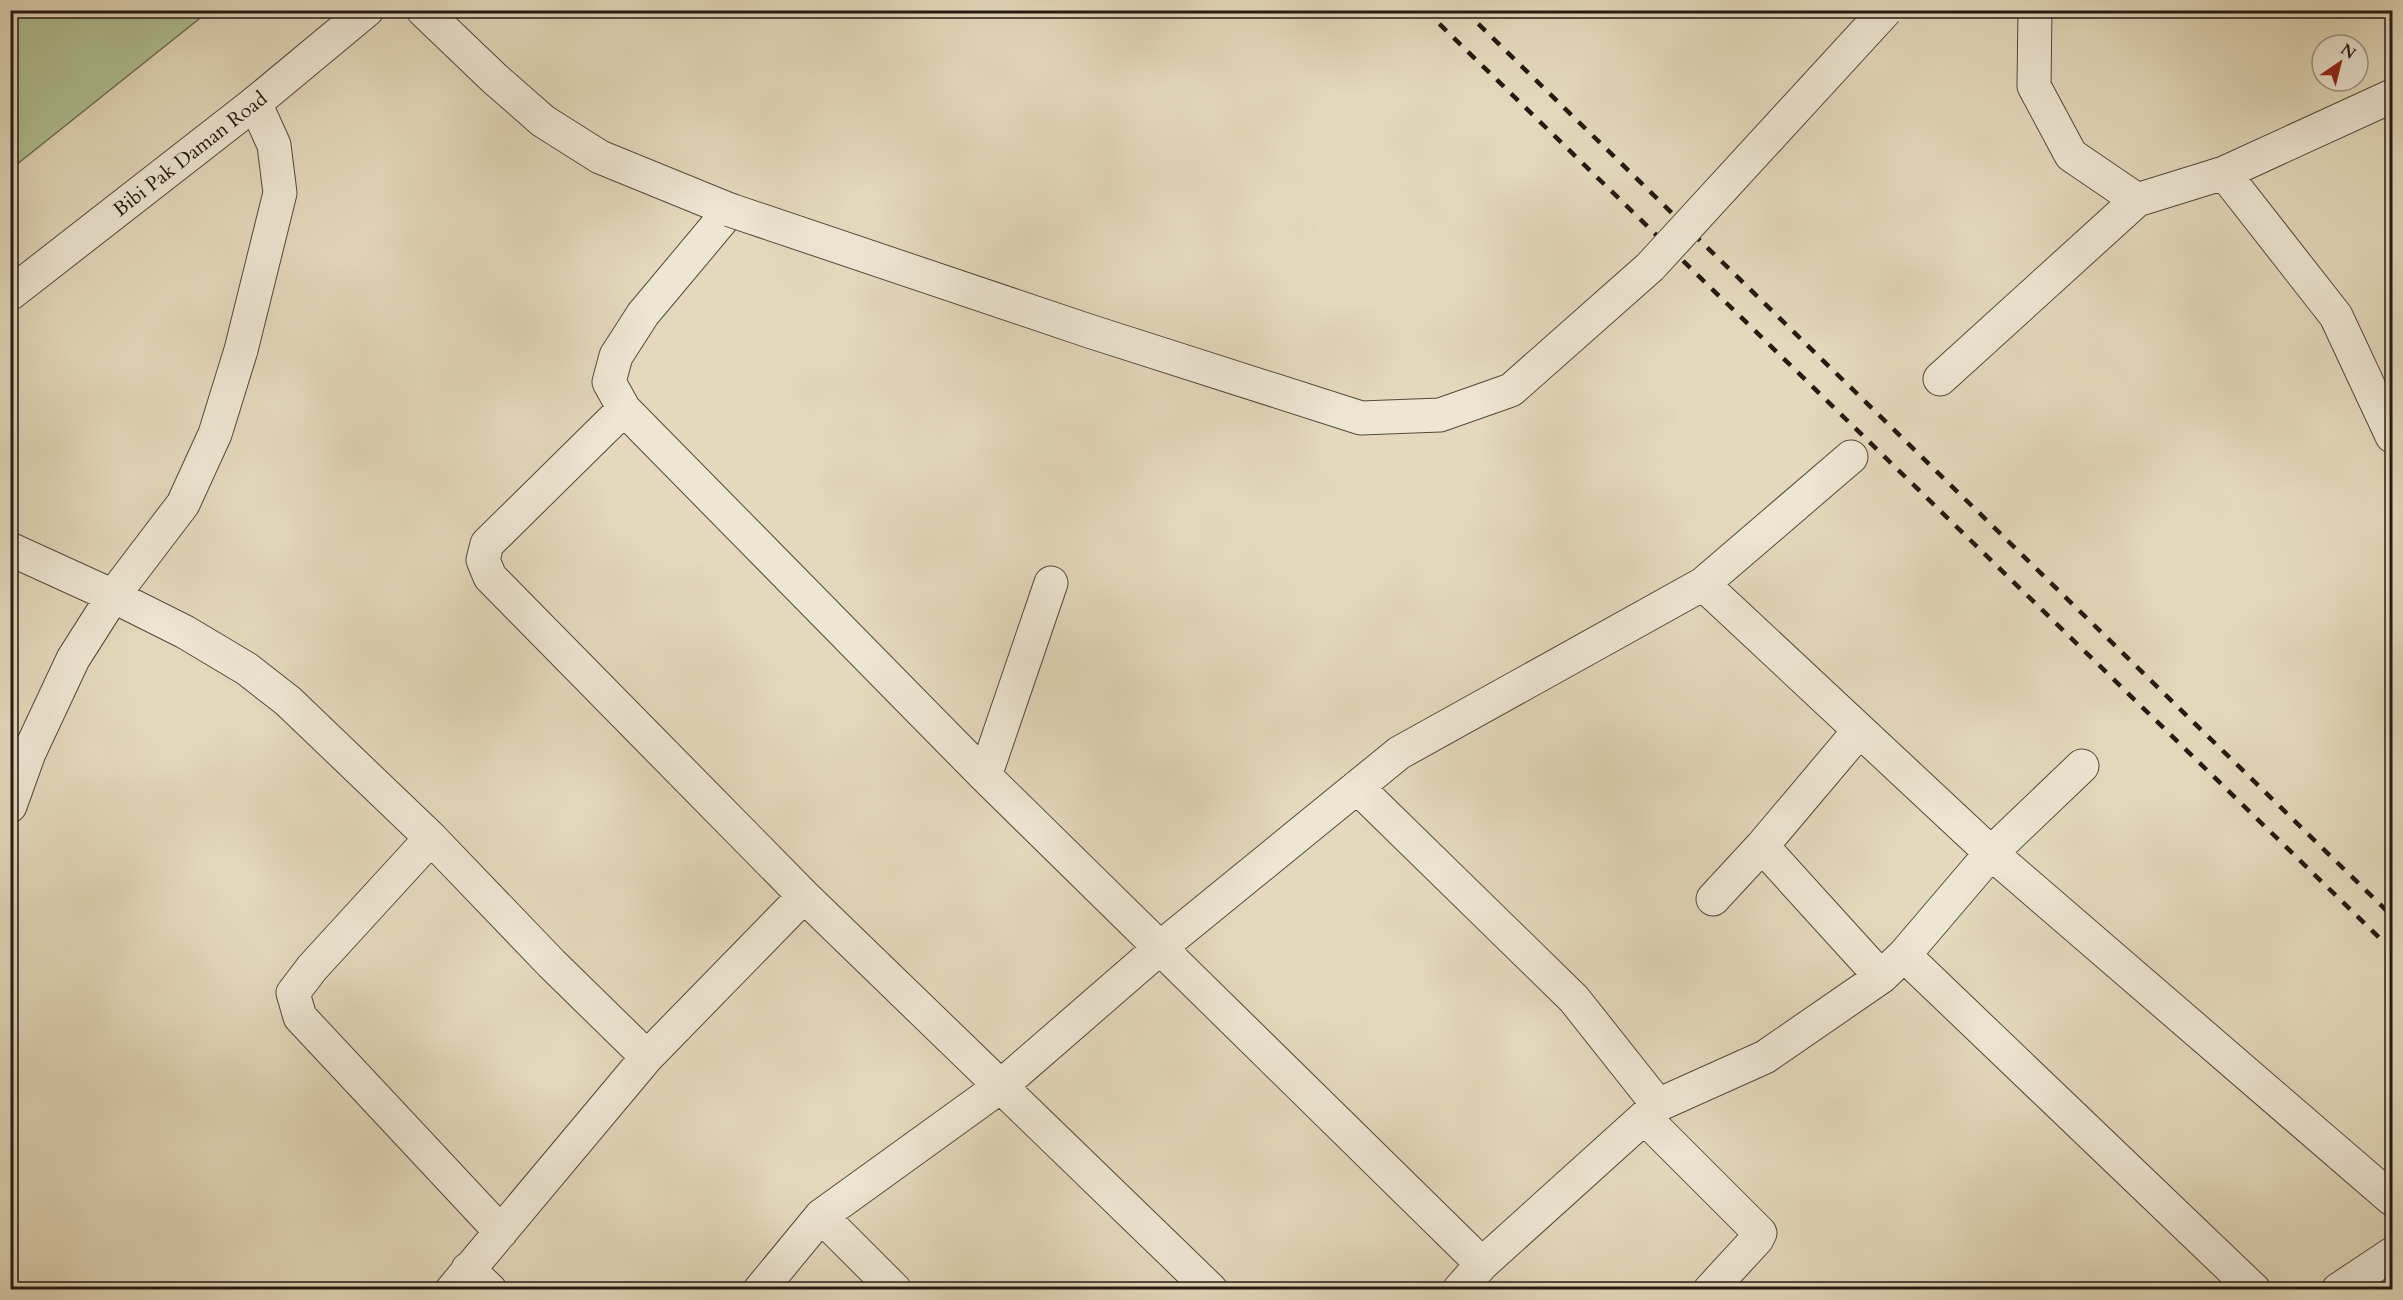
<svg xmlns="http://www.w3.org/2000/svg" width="2403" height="1300" viewBox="0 0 2403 1300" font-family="Cardo,serif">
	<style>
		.green { fill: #afc094; stroke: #696d53; stroke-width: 1.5 }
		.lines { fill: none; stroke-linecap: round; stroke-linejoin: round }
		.minor-casing { stroke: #534a3c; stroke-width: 35 }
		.tertiary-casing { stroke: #534a3c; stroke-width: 35 }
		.minor { stroke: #ede6d3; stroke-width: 33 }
		.tertiary { stroke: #ede6d3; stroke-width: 33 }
		.rail { stroke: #231a12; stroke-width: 4.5; stroke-dasharray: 10 10; stroke-linecap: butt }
		.tertiary-bridge-casing { stroke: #534a3c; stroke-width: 35; stroke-linecap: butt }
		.tertiary-bridge { stroke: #ede6d3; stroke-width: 33 }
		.labels { text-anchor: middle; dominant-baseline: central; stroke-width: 4.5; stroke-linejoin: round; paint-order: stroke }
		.street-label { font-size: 20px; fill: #231a12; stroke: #ede6d3 }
	</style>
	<rect width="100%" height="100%" fill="#e4d9bc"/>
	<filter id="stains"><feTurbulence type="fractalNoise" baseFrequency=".00333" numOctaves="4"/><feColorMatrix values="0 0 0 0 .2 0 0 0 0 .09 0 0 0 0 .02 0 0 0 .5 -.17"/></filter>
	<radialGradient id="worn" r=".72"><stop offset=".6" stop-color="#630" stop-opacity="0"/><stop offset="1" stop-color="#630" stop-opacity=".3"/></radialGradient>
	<path class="green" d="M 11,10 L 209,10 L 209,11 L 11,169 Z"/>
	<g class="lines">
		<g class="minor-casing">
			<path id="minor" d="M 2035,10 L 2034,86 L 2071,155 L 2137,200
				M 2224,173 L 2336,316 L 2392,436
				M 730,210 L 643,314 L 616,356 L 609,382 L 624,409 L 985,776 L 1482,1264
				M 1940,379 L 2137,200 L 2224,173 L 2392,96
				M 624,409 L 487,544 L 483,560 L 490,577 L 804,896 L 1211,1290
				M 10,549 L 113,596 L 185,632 L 247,669 L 288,701 L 431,838 L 552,964 L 647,1057
				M 1703,584 L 1991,853 L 2392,1199
				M 985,776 L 1051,583
				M 1357,787 L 1574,999 L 1658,1105
				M 10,806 L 29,753 L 73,659 L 113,596 L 183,504 L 215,434 L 241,350 L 280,193 L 274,145 L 255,103
				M 431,838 L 312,968 L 293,993 L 300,1017 L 501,1232
				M 1762,846 L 1881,977
				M 1713,899 L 1762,846 L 1859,731
				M 1904,955 L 2254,1290
				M 1645,1118 L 1760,1233 L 1757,1239 L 1710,1290
				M 821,1216 L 895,1290
				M 468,1269 L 490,1290
				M 452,1290 L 647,1057 L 804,896
				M 760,1290 L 821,1216 L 1001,1086 L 1161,947 L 1399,753 L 1703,584 L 1851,457
				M 1459,1290 L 1482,1264 L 1658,1105 L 1765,1057 L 1881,977 L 1904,955 L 1991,853 L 2082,766
				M 2338,1290 L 2392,1254"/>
		</g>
		<g class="tertiary-casing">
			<path id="tertiary" d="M 423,10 L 494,78 L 543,121 L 600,157 L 730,210
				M 10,294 L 255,103 L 367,10"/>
		</g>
		<use href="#minor" class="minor"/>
		<use href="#tertiary" class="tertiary"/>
		<path class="rail" d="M 1425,10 L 2392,950
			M 1464,10 L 2392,916"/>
		<g class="tertiary-bridge-casing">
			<path id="tertiary-bridge" d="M 730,210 L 1089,331 L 1361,418 L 1440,415 L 1511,390 L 1650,267 L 1886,10"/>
		</g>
		<use href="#tertiary-bridge" class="tertiary-bridge"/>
	</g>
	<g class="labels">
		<g class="street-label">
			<text transform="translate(190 154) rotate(-38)">Bibi Pak Daman Road</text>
		</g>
	</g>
	<rect width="2403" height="1300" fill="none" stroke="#e4d9bc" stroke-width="36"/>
	<rect x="12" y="12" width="2379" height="1276" fill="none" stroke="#231a12" stroke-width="3"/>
	<rect x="18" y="18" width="2367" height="1264" fill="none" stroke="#231a12" stroke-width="1.5"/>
	<g transform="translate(2340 63) rotate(35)"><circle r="28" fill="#ede6d3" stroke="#9c9486" stroke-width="1.5"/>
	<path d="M0-4.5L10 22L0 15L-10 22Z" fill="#8f2418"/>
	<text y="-9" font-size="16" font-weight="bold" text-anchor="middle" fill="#231a12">N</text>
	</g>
	<rect width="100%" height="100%" filter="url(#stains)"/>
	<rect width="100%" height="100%" fill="url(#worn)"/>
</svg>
